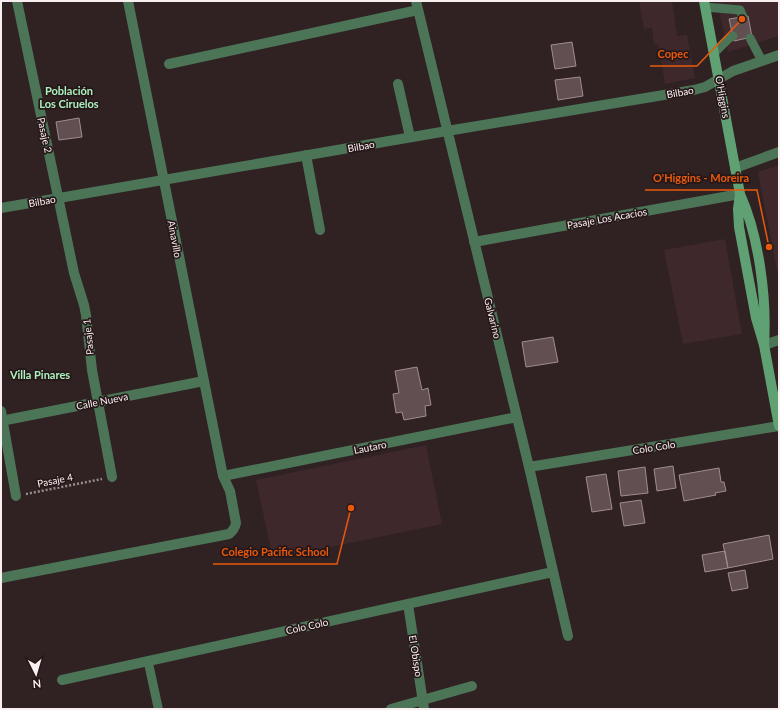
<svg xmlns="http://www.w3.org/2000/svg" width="780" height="710" viewBox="0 0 780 710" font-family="Lato,sans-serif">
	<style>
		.built { fill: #3e282b }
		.building { fill: #614f51; stroke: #a18d8f }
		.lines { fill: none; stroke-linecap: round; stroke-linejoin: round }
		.path { stroke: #998c8e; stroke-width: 2.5; stroke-dasharray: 2 2; stroke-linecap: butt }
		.lane { stroke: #4c7457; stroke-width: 9 }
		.street { stroke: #4c7457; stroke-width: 10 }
		.secondary { stroke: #5fa173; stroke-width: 10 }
		.labels { text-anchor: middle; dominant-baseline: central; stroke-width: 3.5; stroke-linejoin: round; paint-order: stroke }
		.street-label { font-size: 10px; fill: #faeff0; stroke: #261719 }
		.neighbourhood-label { font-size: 11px; font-weight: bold; fill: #acf2bf; stroke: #261719 }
		.leader { fill: none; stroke: #e8590c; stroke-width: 1.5 }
		.callout-dot { fill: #e8590c; stroke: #261719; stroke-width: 1.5 }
		.callout-label { font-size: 11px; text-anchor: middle; font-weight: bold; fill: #e8590c; stroke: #261719; stroke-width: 3.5; stroke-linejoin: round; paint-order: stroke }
	</style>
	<rect width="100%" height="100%" fill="#302123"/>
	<path class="built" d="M 639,1 L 672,1 L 677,36 L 687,35 L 695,78 L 665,84 L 658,44 L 654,44 L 652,28 L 644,29 Z
		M 717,1 L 779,1 L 779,36 L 728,52 Z
		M 779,165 L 779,281 L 758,172 Z
		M 725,239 L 742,334 L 683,344 L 664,250 Z
		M 426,445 L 442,524 L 273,559 L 256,480 Z"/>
	<path class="building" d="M 748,16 L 752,37 L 734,41 L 729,19 Z
		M 572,42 L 576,66 L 555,69 L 551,45 Z
		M 580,77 L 583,96 L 558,100 L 555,80 Z
		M 79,118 L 82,137 L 59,140 L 56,122 Z
		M 553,337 L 558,362 L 526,367 L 522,342 Z
		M 417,367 L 422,390 L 428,388 L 431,405 L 425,406 L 426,416 L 404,420 L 402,412 L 396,413 L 393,394 L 399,393 L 395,371 Z
		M 673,466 L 676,488 L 657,491 L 654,469 Z
		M 645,467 L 648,493 L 621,496 L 618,471 Z
		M 719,468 L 721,482 L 724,482 L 726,491 L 715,493 L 716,495 L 684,501 L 679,475 Z
		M 606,474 L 612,509 L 592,512 L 586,477 Z
		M 641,500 L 645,523 L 624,526 L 620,503 Z
		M 769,535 L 773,559 L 728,568 L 723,544 Z
		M 725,551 L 728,568 L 705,572 L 702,555 Z
		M 745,570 L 748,588 L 732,591 L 728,573 Z"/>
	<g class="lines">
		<path class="path" d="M 26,494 L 102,479"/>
		<path class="lane" d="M 705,7 L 740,10 L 743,17
			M 750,38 L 762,61
			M 714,53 L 728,39 L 733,36
			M 148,661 L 158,707"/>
		<path class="street" d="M 17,1 L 74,273 L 84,305 L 86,315 L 92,370 L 112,477
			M 416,1 L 529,467 L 568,636
			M 169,64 L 418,10
			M 398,84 L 410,137
			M 306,155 L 320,230
			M 735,168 L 779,152
			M 1,208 L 447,131 L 694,90 L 705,87 L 733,71 L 779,55
			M 474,242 L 740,194
			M 764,345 L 779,340
			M 1,411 L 16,496
			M 1,421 L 204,381
			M 529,467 L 779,426
			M 223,476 L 517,417
			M 1,578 L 229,534 C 233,531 235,528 236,523 L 230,491 L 223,476 L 128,1
			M 408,604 L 424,709
			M 62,680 L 553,572
			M 391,709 L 472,686"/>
		<path class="secondary" d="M 704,1 L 740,194 C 759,236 767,298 764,345
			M 740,194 L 738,209 L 739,227 L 756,318 L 764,345 L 779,426"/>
	</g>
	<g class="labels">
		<g class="street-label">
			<text transform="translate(680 92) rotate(-10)">Bilbao</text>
			<text transform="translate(723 97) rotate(80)">O'Higgins</text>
			<text transform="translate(45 135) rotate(78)">Pasaje 2</text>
			<text transform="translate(361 146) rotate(-10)">Bilbao</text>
			<text transform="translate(42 201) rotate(-10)">Bilbao</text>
			<text transform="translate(607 218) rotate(-10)">Pasaje Los Acacios</text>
			<text transform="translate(175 239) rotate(79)">Ainavillo</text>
			<text transform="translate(493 318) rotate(76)">Galvarino</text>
			<text transform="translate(88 337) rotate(-96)">Pasaje 1</text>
			<text transform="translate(102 401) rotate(-11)">Calle Nueva</text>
			<text transform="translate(370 447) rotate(-11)">Lautaro</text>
			<text transform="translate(654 447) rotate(-9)">Colo Colo</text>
			<text transform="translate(55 480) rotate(-11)">Pasaje 4</text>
			<text transform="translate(307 626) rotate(-12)">Colo Colo</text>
			<text transform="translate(416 656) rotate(81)">El Obispo</text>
		</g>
		<g class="neighbourhood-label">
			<text x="69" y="90">Población<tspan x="69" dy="13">Los Ciruelos</tspan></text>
			<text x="40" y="374">Villa Pinares</text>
		</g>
	</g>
	<path class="leader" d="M742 19L697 66H650M769 247L757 190H645M351 508L337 564H213"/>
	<g class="callout-dot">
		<circle cx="742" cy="19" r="4"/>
		<circle cx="769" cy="247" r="4"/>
		<circle cx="351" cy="508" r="4"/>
	</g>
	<g class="callout-label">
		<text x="673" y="58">Copec</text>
		<text x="701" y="182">O'Higgins - Moreira</text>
		<text x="275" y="556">Colegio Pacific School</text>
	</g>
	<rect width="780" height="710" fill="none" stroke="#faeff0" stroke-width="4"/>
	<g transform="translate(36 674) rotate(175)" stroke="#261719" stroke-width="3" paint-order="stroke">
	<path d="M0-3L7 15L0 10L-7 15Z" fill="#faeff0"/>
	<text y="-6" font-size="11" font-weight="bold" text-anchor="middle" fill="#faeff0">N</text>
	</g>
</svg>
